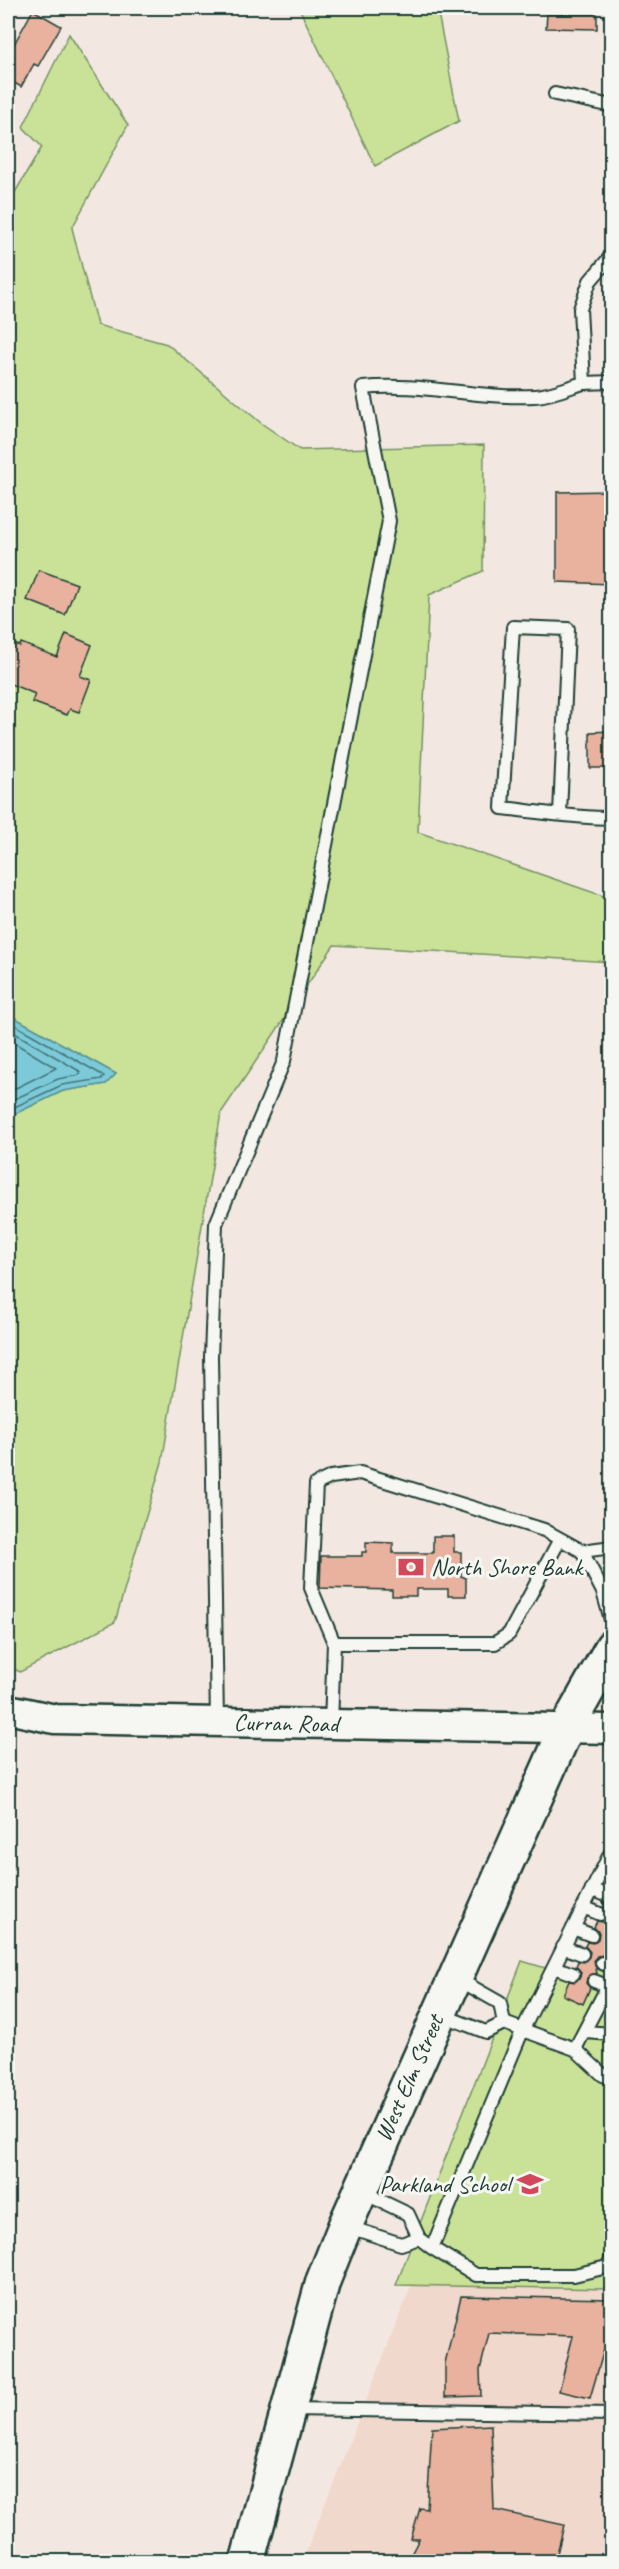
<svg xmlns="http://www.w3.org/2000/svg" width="619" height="2569" viewBox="0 0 619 2569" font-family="Caveat,sans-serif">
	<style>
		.built { fill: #f0d8cd }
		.green { fill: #cae297; stroke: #749066; stroke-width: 1.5 }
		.water { fill: #7ccad9; stroke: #579297; stroke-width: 1.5 }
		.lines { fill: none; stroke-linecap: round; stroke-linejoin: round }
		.shore { stroke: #447576; stroke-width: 1.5 }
		.building { fill: #e8b29e; stroke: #1f3d34; stroke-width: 1.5 }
		.service-casing { stroke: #1f3d34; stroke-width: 16 }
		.tertiary-casing { stroke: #1f3d34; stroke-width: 33 }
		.primary-casing { stroke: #1f3d34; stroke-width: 38 }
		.service { stroke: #f6f6f2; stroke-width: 12 }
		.tertiary { stroke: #f6f6f2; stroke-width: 28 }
		.primary { stroke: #f6f6f2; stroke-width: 33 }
		.labels { text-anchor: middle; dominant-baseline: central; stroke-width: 6; stroke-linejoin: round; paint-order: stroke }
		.poi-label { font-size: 24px; fill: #1f3d34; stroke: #f6f6f2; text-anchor: start }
		.street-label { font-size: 24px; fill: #1f3d34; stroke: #f6f6f2 }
	</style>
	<rect width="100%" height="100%" fill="#f3e8e1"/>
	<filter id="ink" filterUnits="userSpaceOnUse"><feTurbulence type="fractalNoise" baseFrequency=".0167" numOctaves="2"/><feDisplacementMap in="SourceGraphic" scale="12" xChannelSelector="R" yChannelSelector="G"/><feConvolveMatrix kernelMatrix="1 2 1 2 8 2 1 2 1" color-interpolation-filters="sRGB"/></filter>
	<g filter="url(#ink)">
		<path class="built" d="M 611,1978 L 611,2561 L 302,2562 L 414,2279 Z"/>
		<path class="green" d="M 299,8 L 437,8 L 459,121 L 375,166 Z
			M 69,34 L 128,125 L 72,228 L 97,325 L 167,344 L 261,423 L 300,450 L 484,445 L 483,571 L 429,595 L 418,832 L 612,899 L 611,962 L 334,945 L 221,1113 L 162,1462 L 115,1622 L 20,1672 L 8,1666 L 8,1117 L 63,1091 L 106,1084 L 116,1074 L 8,1014 L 8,204 L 42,147 L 23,127 Z
			M 522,1961 L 572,1976 L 596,1965 L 611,1966 L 611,2289 L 396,2285 Z"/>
		<path class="water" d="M 8,1014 L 116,1074 L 106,1084 L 63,1091 L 8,1117 Z"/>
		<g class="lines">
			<path class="shore" d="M 8,1021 L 104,1076 L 102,1079 L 62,1085 L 8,1110
				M 8,1029 L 81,1072 L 79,1075 L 58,1079 L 8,1102
				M 8,1039 L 56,1068 L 8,1092"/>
		</g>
		<path class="building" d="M 33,10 L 61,26 L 38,66 L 34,64 L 21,87 L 8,79 L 8,55 Z
			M 547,14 L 597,14 L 597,29 L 546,28 Z
			M 612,491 L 612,584 L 557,582 L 557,492 Z
			M 39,570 L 77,584 L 65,615 L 27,600 Z
			M 66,634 L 92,645 L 80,676 L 91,680 L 79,712 L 70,709 L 67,715 L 32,702 L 35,694 L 8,683 L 8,642 L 20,646 L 21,643 L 57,657 Z
			M 612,731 L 612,768 L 590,768 L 590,732 Z
			M 433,1536 L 454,1536 L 454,1552 L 461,1552 L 461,1576 L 466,1578 L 466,1596 L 448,1596 L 448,1589 L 416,1589 L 416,1596 L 392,1596 L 392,1590 L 320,1588 L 321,1556 L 362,1556 L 362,1552 L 366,1552 L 366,1542 L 393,1543 L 393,1553 L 433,1553 Z
			M 604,1903 L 612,1903 L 612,1935 L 604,1939 L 604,1947 L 608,1950 L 605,1955 L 597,1956 L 594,1960 L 597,1973 L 587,1978 L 586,1983 L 590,1988 L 583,2004 L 563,1995 L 569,1981 L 575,1982 L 580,1977 L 581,1972 L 576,1966 L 578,1961 L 584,1962 L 589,1957 L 590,1952 L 585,1946 L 587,1942 L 593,1943 L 598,1939 L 599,1933 L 594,1927 L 597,1921 L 602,1922 L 607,1918 Z
			M 461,2296 L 612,2299 L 612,2336 L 608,2336 L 590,2398 L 559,2391 L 573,2336 L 489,2333 L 480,2370 L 481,2396 L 445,2397 L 445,2363 Z
			M 491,2425 L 494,2510 L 564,2525 L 555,2562 L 407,2562 L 419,2539 L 411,2539 L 420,2508 L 427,2509 L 432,2428 Z"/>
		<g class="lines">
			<g class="service-casing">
				<path id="service" d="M 555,94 L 612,106
					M 612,255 L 590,281 L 580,309 L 584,383 L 612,382
					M 560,814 L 568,629 L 513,627 L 502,808 C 539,812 575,818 612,818
					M 582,1551 L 612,1547
					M 334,1643 L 495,1643 L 509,1634 L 560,1539
					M 217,1721 L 211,1357 L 216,1224 L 284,1061 L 389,521 L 363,388 C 420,382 477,399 534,396 C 550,396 568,387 584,383
					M 331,1724 L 334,1643 L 311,1588 L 316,1484 L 331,1477 L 360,1473 L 544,1530 L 582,1551 L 603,1592 L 612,1623
					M 592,1889 L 608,1896
					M 583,1907 L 600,1914
					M 573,1928 L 591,1935
					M 611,1943 L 612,1943
					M 563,1947 L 582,1954
					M 602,1963 L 612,1967
					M 554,1967 L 573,1974
					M 456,1978 L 500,2003 L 504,2023
					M 594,1981 L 607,1986
					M 439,2014 L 486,2032 L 504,2023 L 575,2049 L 612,1978
					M 585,2032 L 612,2034
					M 575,2049 L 603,2075 L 612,2078
					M 362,2192 L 408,2214 L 419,2238 L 432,2248 L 523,2029 L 612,1850
					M 346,2226 L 401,2244 L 419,2238
					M 432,2248 L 476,2275 L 574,2275 L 607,2267 L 612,2258
					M 289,2409 L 612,2414"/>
			</g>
			<g class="tertiary-casing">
				<path id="tertiary" d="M 8,1709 L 55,1719 L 612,1729"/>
			</g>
			<g class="primary-casing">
				<path id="primary" d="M 247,2562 L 323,2281 L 345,2226 L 566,1729 L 612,1647"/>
			</g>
			<use href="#service" class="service"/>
			<use href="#tertiary" class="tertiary"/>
			<use href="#primary" class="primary"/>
		</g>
	</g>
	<defs>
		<g id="bank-bare" transform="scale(2.07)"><path d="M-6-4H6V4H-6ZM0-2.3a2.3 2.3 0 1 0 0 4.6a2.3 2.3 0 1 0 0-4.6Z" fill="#d1495b" stroke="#f6f6f2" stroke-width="2.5" paint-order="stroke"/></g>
		<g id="school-bare" transform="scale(2.07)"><path d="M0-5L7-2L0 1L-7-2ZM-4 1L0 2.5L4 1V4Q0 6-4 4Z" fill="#d1495b" stroke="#f6f6f2" stroke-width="2.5" paint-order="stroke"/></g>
	</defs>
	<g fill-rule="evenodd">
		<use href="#bank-bare" x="411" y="1567"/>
		<use href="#school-bare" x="530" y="2184"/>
	</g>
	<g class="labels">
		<g class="poi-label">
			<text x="431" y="1567">North Shore Bank</text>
			<text x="510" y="2184" text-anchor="end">Parkland School</text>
		</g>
		<g class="street-label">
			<text transform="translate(286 1723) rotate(1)">Curran Road</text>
			<text transform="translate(409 2078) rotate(-66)">West Elm Street</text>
		</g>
	</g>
	<rect width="619" height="2569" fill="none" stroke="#f6f6f2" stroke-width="30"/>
	<rect x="15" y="15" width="589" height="2539" fill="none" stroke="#1f3d34" stroke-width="2" filter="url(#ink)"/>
</svg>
